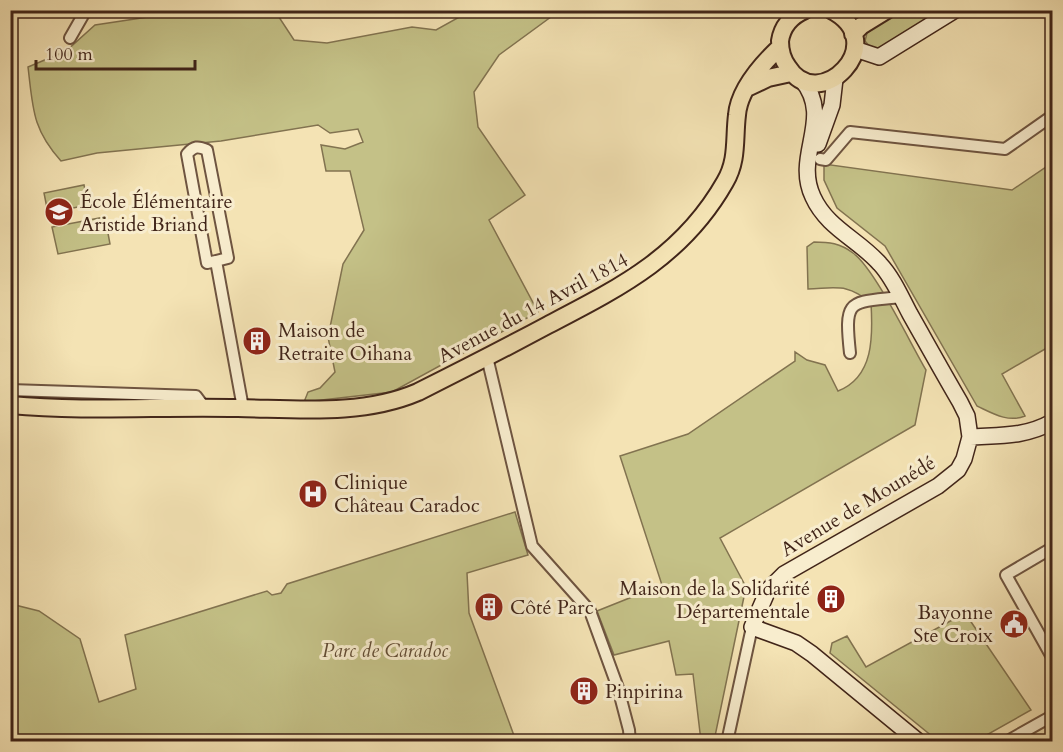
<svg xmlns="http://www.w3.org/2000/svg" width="1063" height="752" viewBox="0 0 1063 752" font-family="Cardo,serif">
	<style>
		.green { fill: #c4c187; stroke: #827350; stroke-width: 1.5 }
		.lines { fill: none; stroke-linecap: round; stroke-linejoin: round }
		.street-casing { stroke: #6e5440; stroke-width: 14 }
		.secondary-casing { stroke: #412519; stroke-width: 18 }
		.primary-casing { stroke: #412519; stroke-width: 20 }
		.street { stroke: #f8edce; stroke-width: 10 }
		.secondary { stroke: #f8edce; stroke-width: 15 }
		.primary { stroke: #f4e3b4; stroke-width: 16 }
		.labels { text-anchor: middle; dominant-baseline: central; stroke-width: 6; stroke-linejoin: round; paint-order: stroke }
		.poi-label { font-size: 20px; fill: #412519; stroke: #f8edce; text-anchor: start }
		.street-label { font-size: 20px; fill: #412519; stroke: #f8edce }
		.park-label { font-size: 20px; font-style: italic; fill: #624c34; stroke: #f8edce }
	</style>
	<rect width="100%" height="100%" fill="#f4e3b4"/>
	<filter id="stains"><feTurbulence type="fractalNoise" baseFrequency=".00333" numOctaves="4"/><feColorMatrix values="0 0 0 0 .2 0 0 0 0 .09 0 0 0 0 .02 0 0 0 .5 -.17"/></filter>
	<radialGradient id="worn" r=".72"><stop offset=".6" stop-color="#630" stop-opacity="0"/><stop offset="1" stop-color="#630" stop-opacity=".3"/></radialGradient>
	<path class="green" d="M 188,11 L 275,11 L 294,40 L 327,43 L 412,27 L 436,30 L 470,11 L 559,11 L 499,55 L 474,92 L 478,127 L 525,195 L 489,220 L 538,312 L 392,392 L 304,402 L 308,392 L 320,388 L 335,372 L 328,337 L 343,264 L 364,230 L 350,171 L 326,171 L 321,145 L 345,149 L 363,142 L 358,129 L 330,133 L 318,125 L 221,141 L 97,153 L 61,161 C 32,129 33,108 28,67 L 66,51 L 95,25 Z
		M 894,11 L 943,11 L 885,49 L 871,48 L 865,41 L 867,33 Z
		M 1052,163 L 1052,345 L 1002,374 L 1025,416 C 1008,423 992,413 977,406 L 885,246 L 837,208 L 824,180 L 824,164 L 1012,190 Z
		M 84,185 L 88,205 L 48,213 L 44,193 Z
		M 105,217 L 110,244 L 58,254 L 52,227 Z
		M 814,242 C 829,242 840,243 853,253 C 875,269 910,343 926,370 L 915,425 L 720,538 L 746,587 L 714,741 L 701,741 L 693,674 L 676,675 L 669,641 L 614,655 L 597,611 L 662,585 L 620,456 L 688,434 L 795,361 L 795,352 L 807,360 L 825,365 L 838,391 C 874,377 873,336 871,303 C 847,283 837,288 808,289 L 807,247 Z
		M 515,512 L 528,555 L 467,573 L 469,613 L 516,741 L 167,742 L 142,736 L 130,742 L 11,741 L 11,604 L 39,611 L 80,639 L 99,702 L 136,689 L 125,635 L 267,591 L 272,595 L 281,593 L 287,584 Z
		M 965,613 L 1031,710 L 976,741 L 938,741 L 830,653 L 832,643 L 847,636 L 866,667 Z"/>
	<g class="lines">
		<g class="street-casing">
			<path id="street" d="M 70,38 L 86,10
				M 820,159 L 826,160 L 850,132 L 1005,149 L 1052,116
				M 216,261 L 228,258 L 207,150 C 198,146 194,146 187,154 L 207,263 L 216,261 L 243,408
				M 850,353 C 844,297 849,303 901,297
				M 487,357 L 532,546 L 590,611 L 618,688 L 629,730 L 630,742
				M 10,390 L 196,396 L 205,408
				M 1052,548 L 1006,575 L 1052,657
				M 727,742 L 752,627
				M 1006,742 L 1052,716"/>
		</g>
		<g class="secondary-casing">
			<path id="secondary" d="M 855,49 L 879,57 L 955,10
				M 802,80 C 834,119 793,155 813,197 C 827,228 858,239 880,264 C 893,278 901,297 910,314 C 927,344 943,373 960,402 L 967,416 L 970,437 L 964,459 L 958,470 L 938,486 L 784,574 L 768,590 L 752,627 L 796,643 L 812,654 L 919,742
				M 818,144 L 832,105 L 835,79
				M 970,437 C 1001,435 1025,437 1052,422"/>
		</g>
		<g class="primary-casing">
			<path id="primary" d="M 805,10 C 791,16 782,27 780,41 C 780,52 782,59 788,67 C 818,116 894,43 831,10
				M 835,10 L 865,10
				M 853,34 L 861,26 L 887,10
				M 749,87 L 768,78 L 791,73
				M 10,405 C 87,412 162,406 238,408 C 298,409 362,416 418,392 C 462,370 505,348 548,325 C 621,287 683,256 725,182 C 738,160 734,139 737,115 C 739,90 762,64 780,47"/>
		</g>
		<use href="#street" class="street"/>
		<use href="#secondary" class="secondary"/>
		<use href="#primary" class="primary"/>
	</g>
	<defs>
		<g id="school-disc" transform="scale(1.5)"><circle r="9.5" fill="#8f2418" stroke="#f8edce"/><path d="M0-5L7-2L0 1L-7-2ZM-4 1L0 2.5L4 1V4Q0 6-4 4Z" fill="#fff"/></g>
		<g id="building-disc" transform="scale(1.5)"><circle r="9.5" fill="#8f2418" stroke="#f8edce"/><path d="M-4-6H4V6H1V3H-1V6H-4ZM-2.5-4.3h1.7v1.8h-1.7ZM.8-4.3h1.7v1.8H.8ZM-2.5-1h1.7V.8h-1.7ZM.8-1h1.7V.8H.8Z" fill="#fff"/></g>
		<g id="hospital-disc" transform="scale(1.5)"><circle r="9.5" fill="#8f2418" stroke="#f8edce"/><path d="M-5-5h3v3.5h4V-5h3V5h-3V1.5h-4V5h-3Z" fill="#fff"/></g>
		<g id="civic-disc" transform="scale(1.5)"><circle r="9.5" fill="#8f2418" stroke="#f8edce"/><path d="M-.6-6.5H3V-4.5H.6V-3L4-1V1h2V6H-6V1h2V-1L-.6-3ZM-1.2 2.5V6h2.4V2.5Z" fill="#fff"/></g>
	</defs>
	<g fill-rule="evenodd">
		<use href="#school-disc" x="59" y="212"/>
		<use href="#building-disc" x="257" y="341"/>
		<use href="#hospital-disc" x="313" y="494"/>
		<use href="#building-disc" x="831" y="599"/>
		<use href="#building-disc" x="489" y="607"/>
		<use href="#civic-disc" x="1014" y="624"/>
		<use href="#building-disc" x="584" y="691"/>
	</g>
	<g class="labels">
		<g class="poi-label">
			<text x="80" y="201">École Élémentaire<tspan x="80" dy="23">Aristide Briand</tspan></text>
			<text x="278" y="330">Maison de<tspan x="278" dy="23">Retraite Oihana</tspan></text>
			<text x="334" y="482">Clinique<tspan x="334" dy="23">Château Caradoc</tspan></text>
			<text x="810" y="588" text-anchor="end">Maison de la Solidarité<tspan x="810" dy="23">Départementale</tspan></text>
			<text x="510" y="607">Côté Parc</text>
			<text x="993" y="612" text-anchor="end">Bayonne<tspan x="993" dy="23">Ste Croix</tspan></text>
			<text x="605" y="691">Pinpirina</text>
		</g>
		<g class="street-label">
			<text transform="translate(533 308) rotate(-28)">Avenue du 14 Avril 1814</text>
			<text transform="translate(858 506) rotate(-31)">Avenue de Mounédé</text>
		</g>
		<g class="park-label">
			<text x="385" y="650">Parc de Caradoc</text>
		</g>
	</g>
	<rect width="1063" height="752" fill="none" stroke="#f4e3b4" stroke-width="36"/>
	<rect x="12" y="12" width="1039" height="728" fill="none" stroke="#412519" stroke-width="3"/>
	<rect x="18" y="18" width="1027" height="716" fill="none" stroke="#412519" stroke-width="1.5"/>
	<path d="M36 60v9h159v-9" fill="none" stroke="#412519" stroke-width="3"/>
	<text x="45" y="60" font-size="18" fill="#412519" stroke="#f8edce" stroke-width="4.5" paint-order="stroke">100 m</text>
	<rect width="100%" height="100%" filter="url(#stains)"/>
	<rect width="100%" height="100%" fill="url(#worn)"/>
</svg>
